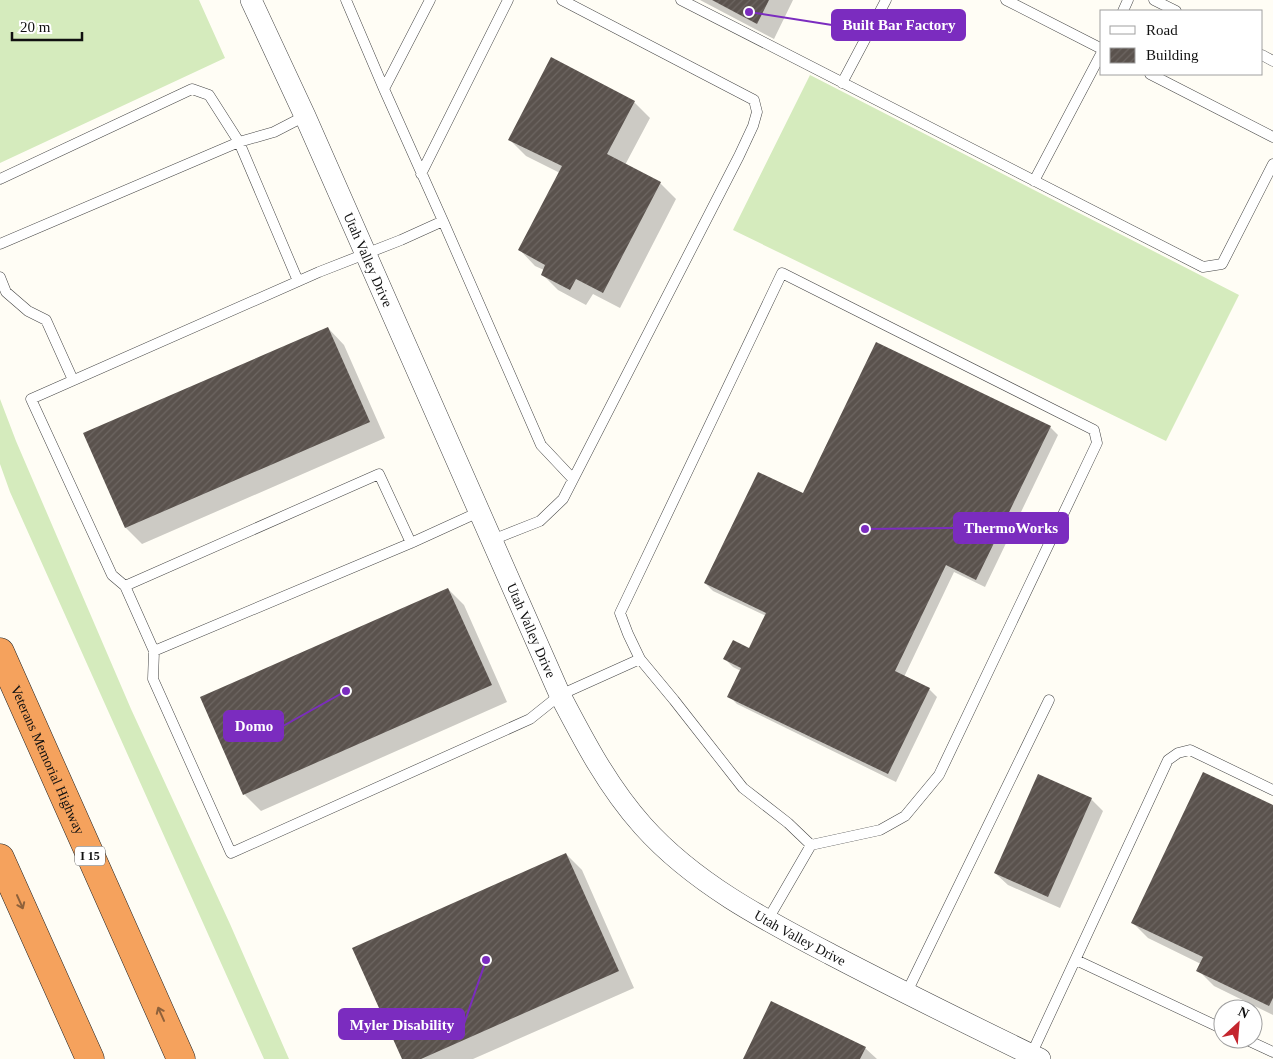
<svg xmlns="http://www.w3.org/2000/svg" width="1273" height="1059" viewBox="0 0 1273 1059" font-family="Georgia,serif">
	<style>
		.grass { fill: #d5ebbd }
		.shadow { fill: #0003 }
		.building { fill: url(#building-hatch) }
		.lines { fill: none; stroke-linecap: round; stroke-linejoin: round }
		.lane-casing { stroke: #444; stroke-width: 11 }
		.street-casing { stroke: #444; stroke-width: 22 }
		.highway-casing { stroke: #222; stroke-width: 29 }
		.lane { stroke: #fff; stroke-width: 10 }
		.street { stroke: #fff; stroke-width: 21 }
		.highway { stroke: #f5a25d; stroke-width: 28 }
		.oneway { stroke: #8e613b }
		.labels { text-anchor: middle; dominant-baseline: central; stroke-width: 5; stroke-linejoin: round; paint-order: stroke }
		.shield { fill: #fff; stroke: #585858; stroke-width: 1 }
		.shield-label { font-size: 12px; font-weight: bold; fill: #111 }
		.street-label { font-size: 14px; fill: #111; stroke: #fff }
		.leader { fill: none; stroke: #7b2cbf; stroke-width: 2 }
		.callout-dot { fill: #7b2cbf; stroke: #fff; stroke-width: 2 }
		.callout { fill: #7b2cbf; stroke: #7b2cbf; stroke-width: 2 }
		.callout-label { font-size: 15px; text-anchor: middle; font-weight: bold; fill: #fff }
	</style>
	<defs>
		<pattern id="building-hatch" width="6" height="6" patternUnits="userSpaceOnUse" patternTransform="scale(1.25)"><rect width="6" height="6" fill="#5a524d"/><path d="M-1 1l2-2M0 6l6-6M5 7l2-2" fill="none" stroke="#6d6662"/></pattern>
	</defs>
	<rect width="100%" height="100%" fill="#fffdf5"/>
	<path class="grass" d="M 0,0 L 199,0 L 225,58 L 0,163 Z
		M 810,75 L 1239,295 L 1166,441 L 733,230 Z
		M 0,399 L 16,441 L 131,709 L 230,924 L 289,1059 L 264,1059 L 10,492 L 0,464 Z"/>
	<path class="shadow" d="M 700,0 L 793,0 L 774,39 Z
		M 634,102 L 650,118 L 625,165 L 660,183 L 676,199 L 620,308 L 593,294 L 586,305 L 558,290 L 542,274 L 544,270 L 535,266 L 519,249 L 560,173 L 526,156 L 510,140 Z
		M 328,328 L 344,345 L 385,438 L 142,544 L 126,528 L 85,434 Z
		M 1050,427 L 1058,435 L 985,587 L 954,572 L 904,677 L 929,689 L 937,697 L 896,782 L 737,704 L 729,696 L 741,671 L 733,667 L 725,659 L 750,650 L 766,616 L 713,591 L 705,583 L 804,495 Z
		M 448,589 L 464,605 L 507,702 L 261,811 L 245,795 L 201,698 Z
		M 1091,799 L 1103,811 L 1060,908 L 1008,885 L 995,873 Z
		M 1273,807 L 1273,1015 L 1214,986 L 1198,970 L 1201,964 L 1148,938 L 1132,922 Z
		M 566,854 L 582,870 L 634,988 L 473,1059 L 403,1059 Z
		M 865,1048 L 877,1059 L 745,1059 Z"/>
	<path class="building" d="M 712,0 L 769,0 L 757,24 Z
		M 551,57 L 635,101 L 607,154 L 661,182 L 603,293 L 576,279 L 570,290 L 541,275 L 545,265 L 518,250 L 562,166 L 508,140 Z
		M 328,327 L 370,422 L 125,528 L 83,433 Z
		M 876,342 L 1051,426 L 976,580 L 946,565 L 895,671 L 930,688 L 888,774 L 727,697 L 741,668 L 723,659 L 733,640 L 749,648 L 766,613 L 704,583 L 758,472 L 803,493 Z
		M 448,588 L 492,685 L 243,795 L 200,697 Z
		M 1203,772 L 1273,805 L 1273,998 L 1269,1006 L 1196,971 L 1203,957 L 1131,923 Z
		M 1038,774 L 1092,798 L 1048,897 L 994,873 Z
		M 566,853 L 619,971 L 421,1059 L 402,1059 L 352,948 Z
		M 771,1001 L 866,1047 L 860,1059 L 743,1059 Z"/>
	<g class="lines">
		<g class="lane-casing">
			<path id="lane" d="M 346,0 L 384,89 L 443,221
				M 681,0 L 1203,267 L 1222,264 L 1273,164
				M 1006,0 L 1102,49
				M 1154,0 L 1176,11
				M 1123,11 L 1128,0
				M 1262,55 L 1273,61
				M 1150,74 L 1273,137
				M 842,83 L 886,0
				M 384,89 L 430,0
				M 421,174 L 508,0
				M 0,179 L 192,89 L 209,95 L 239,142 L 274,132 L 305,116
				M 1034,181 L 1102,52
				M 0,244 L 239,142 L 298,281
				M 0,277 L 6,292 L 28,311 L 46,320 L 73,380
				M 573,479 L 541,445 L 443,221 L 401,240 L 319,272 L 31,399 L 112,575 L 125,586 L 154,651 L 153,679 L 231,853 L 530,719 L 560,695 L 640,659 L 628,634 L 620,613 L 782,273 L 1094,430 L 1097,443 L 939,775 L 905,816 L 880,830 L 811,845 L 767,921
				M 492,540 L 540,521 L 563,499 L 739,156 L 753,126 L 757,112 L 754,100 L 562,0
				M 125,586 L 379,474 L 411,543
				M 154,651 L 411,543 L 479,512
				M 640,659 L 674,700 L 743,788 L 788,823 L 811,845
				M 1076,960 L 1223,1029
				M 906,994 L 1049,700
				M 1245,1039 L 1273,1052
				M 1031,1055 L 1168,760 L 1178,753 L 1190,750 L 1273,790"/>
		</g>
		<g class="street-casing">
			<g id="street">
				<path id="s1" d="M 251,0 L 305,116 L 560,695 C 584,741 608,787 643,826 C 694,883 763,919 830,954 C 899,990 970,1025 1040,1059"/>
			</g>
		</g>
		<g class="highway-casing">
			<g id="highway">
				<path id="s2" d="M 0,652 L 181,1059"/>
				<path d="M 0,858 L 90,1059"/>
			</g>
		</g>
		<use href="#lane" class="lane"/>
		<use href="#street" class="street"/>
		<use href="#highway" class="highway"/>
	</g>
	<defs><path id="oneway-shaft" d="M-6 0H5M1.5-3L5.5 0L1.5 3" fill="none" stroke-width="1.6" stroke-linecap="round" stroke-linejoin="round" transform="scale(1.25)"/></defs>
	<g class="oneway">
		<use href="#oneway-shaft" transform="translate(20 902) rotate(66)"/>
		<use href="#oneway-shaft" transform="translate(161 1014) rotate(-114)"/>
	</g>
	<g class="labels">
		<rect class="shield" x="75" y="846.5" width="30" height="19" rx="4"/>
		<g class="shield-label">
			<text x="90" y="856">I 15</text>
		</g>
		<g class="street-label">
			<text stroke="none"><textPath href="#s1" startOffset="285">Utah Valley Drive</textPath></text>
			<text stroke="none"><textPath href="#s1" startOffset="690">Utah Valley Drive</textPath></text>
			<text stroke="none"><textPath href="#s2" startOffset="118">Veterans Memorial Highway</textPath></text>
			<text stroke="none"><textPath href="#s1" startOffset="1110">Utah Valley Drive</textPath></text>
		</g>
	</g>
	<path class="leader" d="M749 12L832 25M865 529L954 528M346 691L283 726M486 960L464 1024"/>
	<g class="callout-dot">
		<circle cx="749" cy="12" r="5"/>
		<circle cx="865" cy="529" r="5"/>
		<circle cx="346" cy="691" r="5"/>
		<circle cx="486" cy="960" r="5"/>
	</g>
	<g class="callout">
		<rect x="832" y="10" width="133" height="30" rx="5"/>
		<rect x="954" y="513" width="114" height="30" rx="5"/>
		<rect x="224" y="711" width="59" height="30" rx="5"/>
		<rect x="339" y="1009" width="125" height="30" rx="5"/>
	</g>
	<g class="callout-label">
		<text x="899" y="30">Built Bar Factory</text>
		<text x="1011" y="533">ThermoWorks</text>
		<text x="254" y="731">Domo</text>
		<text x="402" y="1030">Myler Disability</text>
	</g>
	<rect x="1100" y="10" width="162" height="65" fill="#ffffff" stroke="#a0a0a0"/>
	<rect x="1110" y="26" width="25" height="8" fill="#ffffff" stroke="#a0a0a0"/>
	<text x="1146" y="35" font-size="15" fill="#111111">Road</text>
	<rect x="1110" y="48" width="25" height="15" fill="url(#building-hatch)" stroke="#a0a0a0"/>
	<text x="1146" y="60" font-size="15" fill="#111111">Building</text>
	<g transform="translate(1238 1024) rotate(26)"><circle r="24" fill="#ffffff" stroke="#a0a0a0"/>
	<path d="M0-4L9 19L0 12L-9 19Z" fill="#c4262e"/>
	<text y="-8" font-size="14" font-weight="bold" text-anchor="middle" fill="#111111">N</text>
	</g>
	<path d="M12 32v8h70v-8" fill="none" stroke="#111111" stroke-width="2.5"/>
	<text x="20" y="32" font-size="15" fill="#111111" stroke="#ffffff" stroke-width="4" paint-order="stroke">20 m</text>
</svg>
